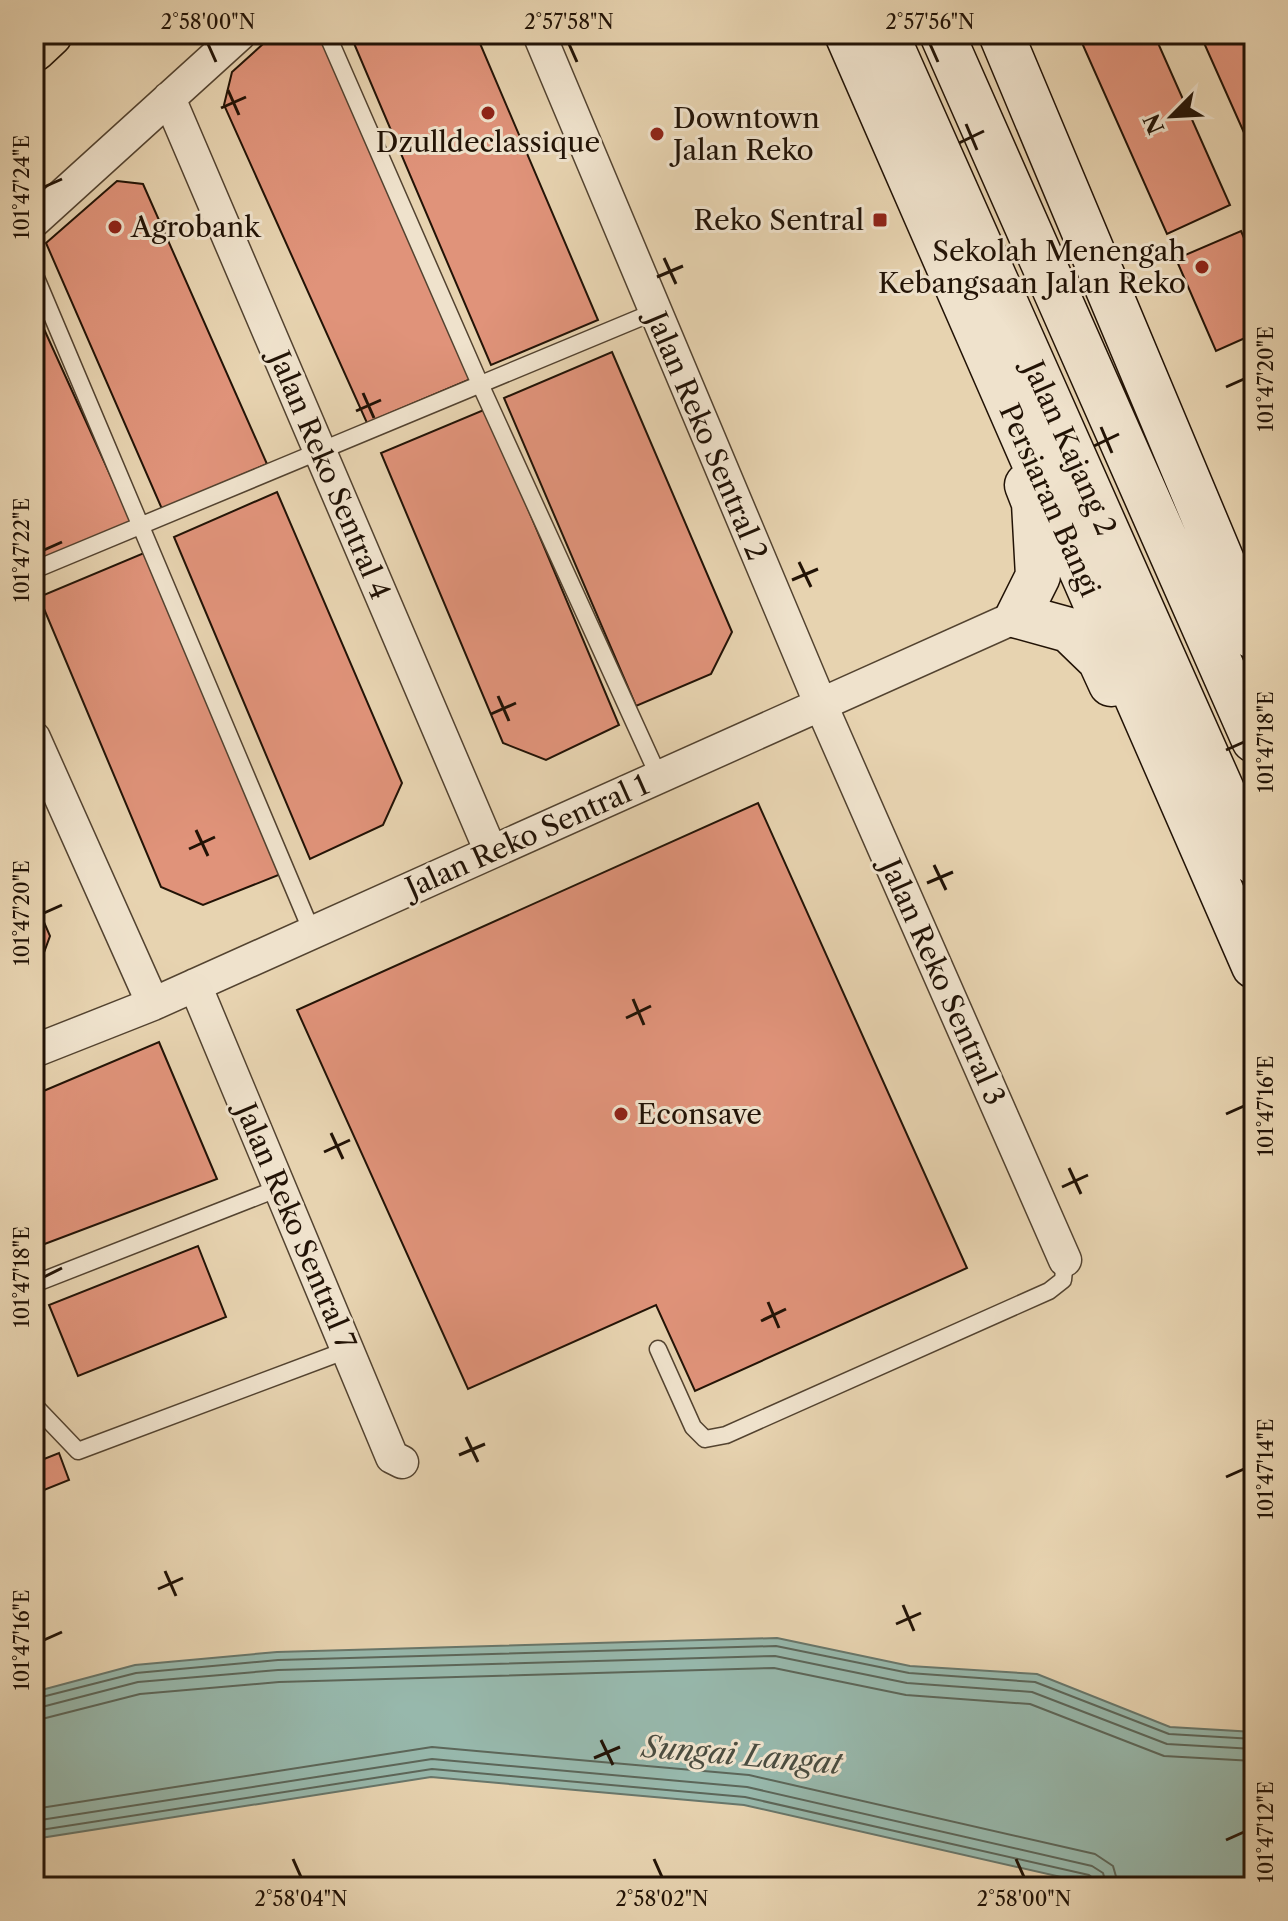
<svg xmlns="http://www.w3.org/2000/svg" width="1288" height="1921" viewBox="0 0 1288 1921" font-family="'Libre Caslon Text',serif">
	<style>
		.water { fill: #97b8ac; stroke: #68766a; stroke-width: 2 }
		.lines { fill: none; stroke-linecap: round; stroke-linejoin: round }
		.shore { stroke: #5c6659; stroke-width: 2 }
		.building { fill: #e0937a; stroke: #221306; stroke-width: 2 }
		.lane-casing { stroke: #534330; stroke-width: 19 }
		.street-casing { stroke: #534330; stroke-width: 35 }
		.secondary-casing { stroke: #221306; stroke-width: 47 }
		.primary-casing { stroke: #221306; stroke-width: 47 }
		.lane { stroke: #efe2cc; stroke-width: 16 }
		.street { stroke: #efe2cc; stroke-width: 32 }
		.secondary { stroke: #efe2cc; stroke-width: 44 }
		.primary { stroke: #e7d3b0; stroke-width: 44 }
		.ticks { fill: none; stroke: #221306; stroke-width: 3 }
		.poi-dot { fill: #8f2418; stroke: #efe2cc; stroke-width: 3 }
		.labels { text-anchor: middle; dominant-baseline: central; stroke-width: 6; stroke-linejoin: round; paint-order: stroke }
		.poi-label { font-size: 28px; fill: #221306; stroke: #efe2cc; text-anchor: start }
		.street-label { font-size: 28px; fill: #221306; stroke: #efe2cc }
		.water-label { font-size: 30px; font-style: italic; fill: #4b4d40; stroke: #efe2cc }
		.neatline { fill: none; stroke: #221306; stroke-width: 3 }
		.ticks-label { font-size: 20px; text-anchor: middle; fill: #221306 }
	</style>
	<rect width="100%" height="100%" fill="#e7d3b0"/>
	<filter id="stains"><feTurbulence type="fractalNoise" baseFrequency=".0025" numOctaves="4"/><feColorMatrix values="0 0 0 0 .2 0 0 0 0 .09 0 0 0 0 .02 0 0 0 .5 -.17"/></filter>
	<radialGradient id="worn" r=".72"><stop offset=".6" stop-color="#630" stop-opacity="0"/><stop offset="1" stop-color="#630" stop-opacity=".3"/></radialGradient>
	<path class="water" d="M 777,1638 L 910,1666 L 1037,1674 L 1170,1727 L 1254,1732 L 1254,1887 L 1105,1887 L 744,1805 L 431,1777 L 34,1839 L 34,1692 L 135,1665 L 277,1652 Z"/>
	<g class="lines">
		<path class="shore" d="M 34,1699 L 136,1673 L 278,1660 L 776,1646 L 909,1673 L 1035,1682 L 1169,1734 L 1254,1739
			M 34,1709 L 138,1682 L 278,1670 L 775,1656 L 907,1683 L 1032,1692 L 1167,1744 L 1254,1749
			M 34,1721 L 140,1694 L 279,1682 L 774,1668 L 906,1695 L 1030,1704 L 1164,1756 L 1254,1761
			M 34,1809 L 432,1747 L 749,1775 L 1095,1854 L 1113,1866 L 1119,1887
			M 34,1821 L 432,1759 L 747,1787 L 1092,1866 L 1103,1873 L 1107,1887
			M 34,1831 L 432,1769 L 745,1797 L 1089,1875 L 1095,1880 L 1097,1887"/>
	</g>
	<path class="building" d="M 274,34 L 319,34 L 473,378 L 367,423 L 224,105 L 232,72 Z
		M 350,34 L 476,34 L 598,320 L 491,365 Z
		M 1078,34 L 1154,34 L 1230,205 L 1167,234 Z
		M 1200,34 L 1254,34 L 1254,155 Z
		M 117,181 L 143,184 L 267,464 L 162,509 L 46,243 Z
		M 1241,231 L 1254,261 L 1254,334 L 1216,351 L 1176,259 Z
		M 34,307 L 132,523 L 34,565 Z
		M 612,352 L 732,632 L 711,674 L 636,706 L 504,398 Z
		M 486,409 L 619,725 L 546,760 L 503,743 L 381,453 Z
		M 277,492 L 402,783 L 383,825 L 310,859 L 174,537 Z
		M 144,553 L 281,874 L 203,905 L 161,887 L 39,597 Z
		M 758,803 L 967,1268 L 695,1391 L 656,1305 L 468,1389 L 297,1010 Z
		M 34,899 L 50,936 L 34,980 Z
		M 159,1042 L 217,1179 L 34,1248 L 34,1095 Z
		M 198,1246 L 226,1317 L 78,1376 L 49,1305 Z
		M 59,1453 L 69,1480 L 34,1494 L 34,1463 Z"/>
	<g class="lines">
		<g class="lane-casing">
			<path id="lane" d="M 327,34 L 480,384 L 659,777
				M 34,273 L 312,932
				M 34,570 L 654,312
				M 34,1284 L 279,1188
				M 658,1349 L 693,1427 L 705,1439 L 726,1435 L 1049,1291 L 1063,1280 L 1065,1260
				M 34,1405 L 78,1451 L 347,1350"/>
		</g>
		<g class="street-casing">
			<path id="street" d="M 539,34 L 821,705 L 1065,1260
				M 169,98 L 491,852
				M 34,221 L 240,34
				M 34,738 L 153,1004
				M 195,985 L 392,1457 L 402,1462
				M 34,1051 L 153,1004 L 1018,616"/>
		</g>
		<g class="secondary-casing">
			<path id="secondary" d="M 847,34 L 1254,966
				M 886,34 L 1254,862
				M 942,34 L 1254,740
				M 1001,34 L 1254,637
				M 1027,485 L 1034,503 L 1038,576 L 1018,616 L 1069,630 L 1100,660 L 1111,684"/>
		</g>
		<g class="primary-casing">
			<path id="primary" d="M 34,49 L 50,34"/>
		</g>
		<use href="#lane" class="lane"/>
		<use href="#street" class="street"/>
		<use href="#secondary" class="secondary"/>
		<use href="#primary" class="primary"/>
	</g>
	<path class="ticks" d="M 208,44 L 216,62M 569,44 L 577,62M 930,44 L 938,62M 228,90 L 239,115M 221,108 L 246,97M 966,124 L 977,150M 959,143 L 984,131M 44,187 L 62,179M 664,258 L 676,284M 657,277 L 683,266M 1226,387 L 1244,379M 363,393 L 374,418M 356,411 L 381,400M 1101,427 L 1112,453M 1094,446 L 1119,434M 44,550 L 62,542M 799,562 L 811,587M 792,580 L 818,569M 498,696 L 509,721M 491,714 L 516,703M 1226,750 L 1244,742M 196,830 L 208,856M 189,849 L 215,837M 934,865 L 946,890M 927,883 L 953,872M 44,913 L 62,905M 633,999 L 644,1025M 626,1018 L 651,1006M 1226,1114 L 1244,1106M 331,1133 L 343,1159M 324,1152 L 350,1140M 1069,1168 L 1081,1194M 1062,1187 L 1088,1175M 44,1277 L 62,1268M 768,1302 L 779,1328M 761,1321 L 786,1309M 466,1437 L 478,1462M 459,1455 L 485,1444M 1226,1477 L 1244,1469M 165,1571 L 176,1596M 158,1589 L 183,1578M 903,1605 L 914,1631M 896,1624 L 921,1613M 44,1640 L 62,1632M 601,1740 L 613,1765M 594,1758 L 620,1747M 1226,1840 L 1244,1832M 293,1859 L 301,1877M 654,1859 L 662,1877M 1016,1859 L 1024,1877"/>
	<g class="poi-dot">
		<circle cx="488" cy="113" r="8"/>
		<circle cx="657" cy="134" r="8"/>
		<rect x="872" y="212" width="16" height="16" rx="4"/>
		<circle cx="115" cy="227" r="8"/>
		<circle cx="1202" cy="267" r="8"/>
		<circle cx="621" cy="1114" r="8"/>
	</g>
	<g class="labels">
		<g class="poi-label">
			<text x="673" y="118">Downtown<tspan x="673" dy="32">Jalan Reko</tspan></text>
			<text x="488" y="142" text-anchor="middle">Dzulldeclassique</text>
			<text x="864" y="220" text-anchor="end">Reko Sentral</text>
			<text x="131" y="227">Agrobank</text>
			<text x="1186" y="251" text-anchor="end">Sekolah Menengah<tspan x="1186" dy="32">Kebangsaan Jalan Reko</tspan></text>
			<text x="637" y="1114">Econsave</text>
		</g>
		<g class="street-label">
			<text transform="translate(707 436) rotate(67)">Jalan Reko Sentral 2</text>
			<text transform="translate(1070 448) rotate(66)">Jalan Kajang 2</text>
			<text transform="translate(330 475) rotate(67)">Jalan Reko Sentral 4</text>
			<text transform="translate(1050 500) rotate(66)">Persiaran Bangi</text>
			<text transform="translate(527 836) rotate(-24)">Jalan Reko Sentral 1</text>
			<text transform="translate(943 982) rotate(66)">Jalan Reko Sentral 3</text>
			<text transform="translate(296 1226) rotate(67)">Jalan Reko Sentral 7</text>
		</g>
		<g class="water-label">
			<text transform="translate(742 1755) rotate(5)">Sungai Langat</text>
		</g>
	</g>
	<rect width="1288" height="1921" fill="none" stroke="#e7d3b0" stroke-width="88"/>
	<g transform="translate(1172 116) rotate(246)" stroke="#efe2cc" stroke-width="6" paint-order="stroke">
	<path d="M0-6L14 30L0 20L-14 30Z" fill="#221306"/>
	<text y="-12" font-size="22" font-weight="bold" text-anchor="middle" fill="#221306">N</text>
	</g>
	<rect x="44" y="44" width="1200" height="1833" class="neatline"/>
	<g class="ticks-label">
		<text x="208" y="29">2°58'00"N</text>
		<text x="569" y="29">2°57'58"N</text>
		<text x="930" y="29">2°57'56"N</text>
		<text transform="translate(22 187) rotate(-90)" y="7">101°47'24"E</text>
		<text transform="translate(1266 379) rotate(-90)" y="7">101°47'20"E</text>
		<text transform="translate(22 550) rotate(-90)" y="7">101°47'22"E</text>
		<text transform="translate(1266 742) rotate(-90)" y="7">101°47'18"E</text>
		<text transform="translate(22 913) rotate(-90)" y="7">101°47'20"E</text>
		<text transform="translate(1266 1106) rotate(-90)" y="7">101°47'16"E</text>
		<text transform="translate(22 1277) rotate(-90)" y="7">101°47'18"E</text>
		<text transform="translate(1266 1469) rotate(-90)" y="7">101°47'14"E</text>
		<text transform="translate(22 1640) rotate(-90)" y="7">101°47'16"E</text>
		<text transform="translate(1266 1832) rotate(-90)" y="7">101°47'12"E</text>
		<text x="301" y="1906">2°58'04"N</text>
		<text x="662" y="1906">2°58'02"N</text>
		<text x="1024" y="1906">2°58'00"N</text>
	</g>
	<rect width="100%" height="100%" filter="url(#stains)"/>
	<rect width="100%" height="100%" fill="url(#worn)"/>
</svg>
